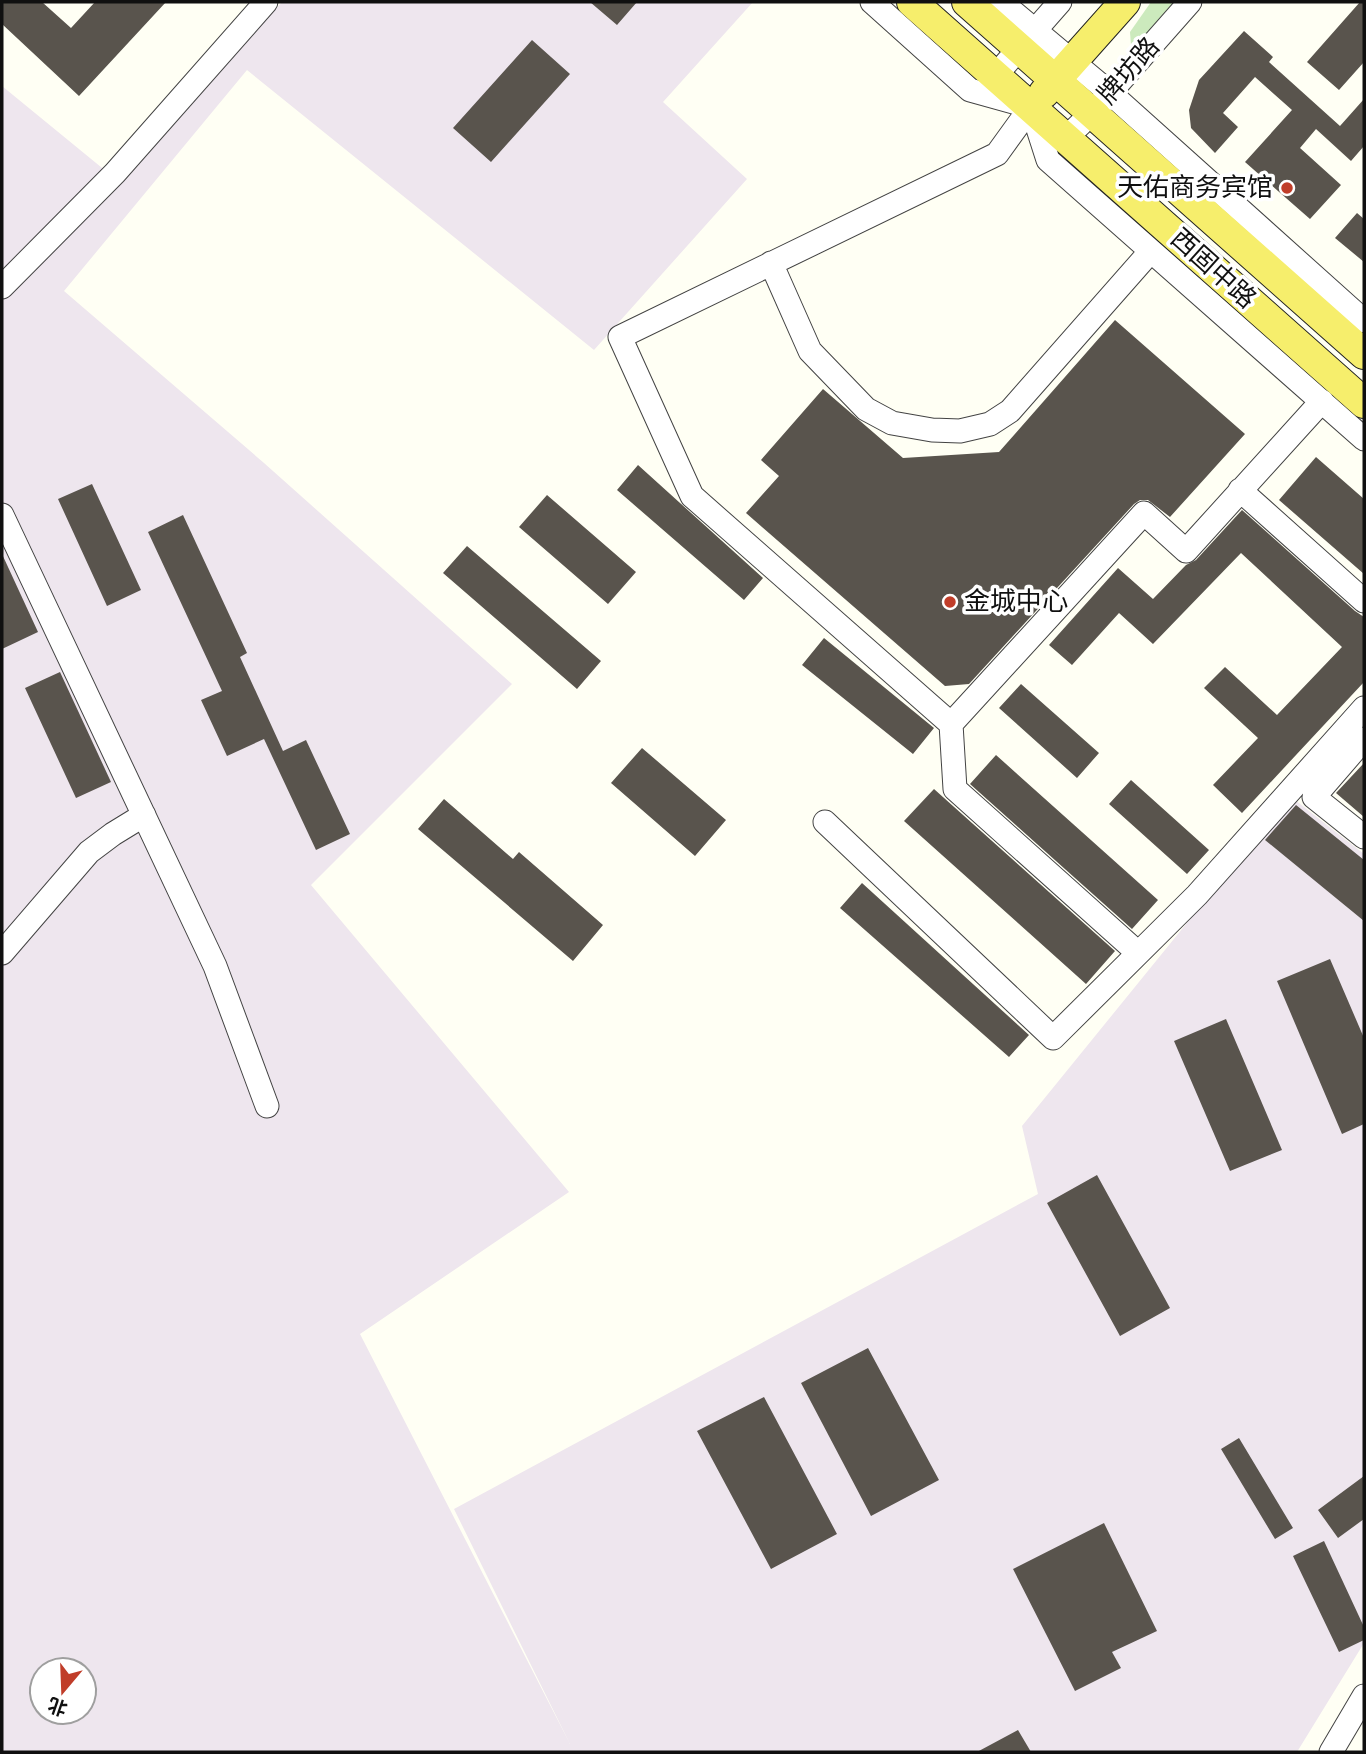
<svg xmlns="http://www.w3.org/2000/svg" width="1366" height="1754" viewBox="0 0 1366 1754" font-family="Spectral,'Noto Sans SC',serif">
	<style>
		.industrial { fill: #eee6ee; fill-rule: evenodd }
		.green { fill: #cceabd }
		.building { fill: #59544d }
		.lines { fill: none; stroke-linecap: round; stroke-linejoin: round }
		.minor-casing { stroke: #434343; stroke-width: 25 }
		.major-casing { stroke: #212121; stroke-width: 32 }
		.minor { stroke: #fff; stroke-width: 23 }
		.major { stroke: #f6ee6c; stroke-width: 30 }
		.poi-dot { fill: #c03d29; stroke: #fff; stroke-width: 2.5 }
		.labels { text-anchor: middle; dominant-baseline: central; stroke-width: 7; stroke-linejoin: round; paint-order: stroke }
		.street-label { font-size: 26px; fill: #101010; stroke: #fff }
		.poi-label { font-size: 26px; fill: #101010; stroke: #fff; text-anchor: end }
	</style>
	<rect width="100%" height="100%" fill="#fffff4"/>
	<path class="industrial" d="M 282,2 L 753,2 L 663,102 L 747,179 L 594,350 L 247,70 L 64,291 L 264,463 L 512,684 L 311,885 L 569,1192 L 360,1334 L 570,1744 L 454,1509 L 1038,1194 L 1022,1126 L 1290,796 L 1364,854 L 1364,1643 L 1297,1752 L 2,1752 L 2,86 L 118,181 ZM 42,1670 L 84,1670 L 84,1712 L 42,1712 Z"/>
	<path class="green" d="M 1151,2 L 1175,2 L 1136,46 L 1131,46 L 1130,32 Z"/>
	<path class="building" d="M 2,2 L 42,2 L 71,28 L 95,2 L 166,2 L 79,96 L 2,24 Z
		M 590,2 L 637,2 L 617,25 Z
		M 1360,2 L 1364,2 L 1364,62 L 1339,90 L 1307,62 Z
		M 1244,31 L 1273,57 L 1269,62 L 1340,126 L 1364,99 L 1364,146 L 1351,161 L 1316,129 L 1300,148 L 1341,185 L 1310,219 L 1245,162 L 1292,110 L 1255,77 L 1223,113 L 1238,127 L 1215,153 L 1191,128 L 1189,110 L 1199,80 Z
		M 532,40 L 570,74 L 491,162 L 453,128 Z
		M 1357,213 L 1364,219 L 1364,262 L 1335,238 Z
		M 1115,320 L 1245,434 L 1170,517 L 1148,500 L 1140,500 L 1134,504 L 969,684 L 945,686 L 746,513 L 779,476 L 761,460 L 823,389 L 903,458 L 999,452 Z
		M 1316,457 L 1364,499 L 1364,574 L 1279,500 Z
		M 638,465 L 763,578 L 744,600 L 617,490 Z
		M 92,484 L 141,590 L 107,606 L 58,499 Z
		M 547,495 L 636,572 L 608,604 L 519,527 Z
		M 1242,510 L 1355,611 L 1364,617 L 1364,682 L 1242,813 L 1213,785 L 1258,738 L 1204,688 L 1225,667 L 1277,715 L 1342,647 L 1241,553 L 1153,644 L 1119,613 L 1072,665 L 1049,645 L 1118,568 L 1153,599 L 1186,565 L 1196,560 Z
		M 183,515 L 247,653 L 240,657 L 283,751 L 306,740 L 350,834 L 316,850 L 264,739 L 227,756 L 201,700 L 222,691 L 148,532 Z
		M 467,546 L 601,661 L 577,689 L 443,573 Z
		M 2,554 L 38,632 L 2,649 Z
		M 824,638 L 934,728 L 913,754 L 802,665 Z
		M 60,672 L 111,782 L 76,798 L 25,688 Z
		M 1021,684 L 1099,753 L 1077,778 L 999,708 Z
		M 642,748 L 726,820 L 695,856 L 611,783 Z
		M 996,755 L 1158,900 L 1132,929 L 970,784 Z
		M 1364,763 L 1364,817 L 1336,793 Z
		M 1131,780 L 1209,850 L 1187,874 L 1109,804 Z
		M 934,789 L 1115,951 L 1086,984 L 904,821 Z
		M 444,799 L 513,859 L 519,852 L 603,925 L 573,961 L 418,829 Z
		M 1296,805 L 1364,860 L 1364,921 L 1265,840 Z
		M 862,883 L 1029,1035 L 1009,1057 L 840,908 Z
		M 1330,959 L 1364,1038 L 1364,1124 L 1342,1134 L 1277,981 Z
		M 1226,1019 L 1282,1150 L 1230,1171 L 1174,1041 Z
		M 1097,1175 L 1170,1308 L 1120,1336 L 1047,1203 Z
		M 868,1348 L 939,1480 L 871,1516 L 801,1383 Z
		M 764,1397 L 837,1534 L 771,1569 L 697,1431 Z
		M 1239,1438 L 1293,1528 L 1275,1539 L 1221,1449 Z
		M 1364,1476 L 1364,1519 L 1338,1538 L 1318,1510 Z
		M 1104,1523 L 1157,1631 L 1112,1652 L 1121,1668 L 1075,1691 L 1013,1569 Z
		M 1324,1541 L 1364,1627 L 1364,1640 L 1339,1652 L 1293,1556 Z
		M 1018,1730 L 1031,1752 L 977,1752 Z"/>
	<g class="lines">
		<g class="minor-casing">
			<path id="minor" d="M 872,2 L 970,90 L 1031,107 L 1048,160 L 1364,439
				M 1001,2 L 1110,93 L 1364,321
				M 995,76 L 1060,2
				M 1066,138 L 1092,113 L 1190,2
				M 771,263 L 810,351 L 866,409 L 892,423 L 932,430 L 960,431 L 990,424 L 1010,411 L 1150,252
				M 2,287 L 115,173 L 266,2
				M 1240,490 L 1364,601
				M 2,515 L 215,966 L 267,1106
				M 951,724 L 692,496 L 620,337 L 997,154 L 1031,107
				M 1364,739 L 1314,797 L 1364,837
				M 825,822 L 1053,1038 L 1197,895 L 1364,708
				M 2,953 L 89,852 L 113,834 L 144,815
				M 1138,953 L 955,789 L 951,724 L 1144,513 L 1186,551 L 1322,401
				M 1331,1752 L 1364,1696"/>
		</g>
		<g class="major-casing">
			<path id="major" d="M 912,2 L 1364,403
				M 967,2 L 1364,354
				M 1044,93 L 1125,2"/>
		</g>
		<use href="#minor" class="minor"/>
		<use href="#major" class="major"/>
	</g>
	<g class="poi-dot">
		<circle cx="1287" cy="188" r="7"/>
		<circle cx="950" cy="602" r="7"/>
	</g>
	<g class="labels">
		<g class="street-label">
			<text transform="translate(1129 71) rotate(-49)">牌坊路</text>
			<text transform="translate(1213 269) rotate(42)">西固中路</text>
		</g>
		<g class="poi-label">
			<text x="1273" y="188">天佑商务宾馆</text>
			<text x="964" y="602" text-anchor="start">金城中心</text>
		</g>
	</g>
	<rect width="1366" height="1754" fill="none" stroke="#101010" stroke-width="7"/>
	<g transform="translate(63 1691) rotate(199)"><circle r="33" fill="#ffffff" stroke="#9f9f9f" stroke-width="2"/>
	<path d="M0-5L12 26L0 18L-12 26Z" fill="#c03d29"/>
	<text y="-10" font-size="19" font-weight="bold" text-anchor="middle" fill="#101010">北</text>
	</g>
</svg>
